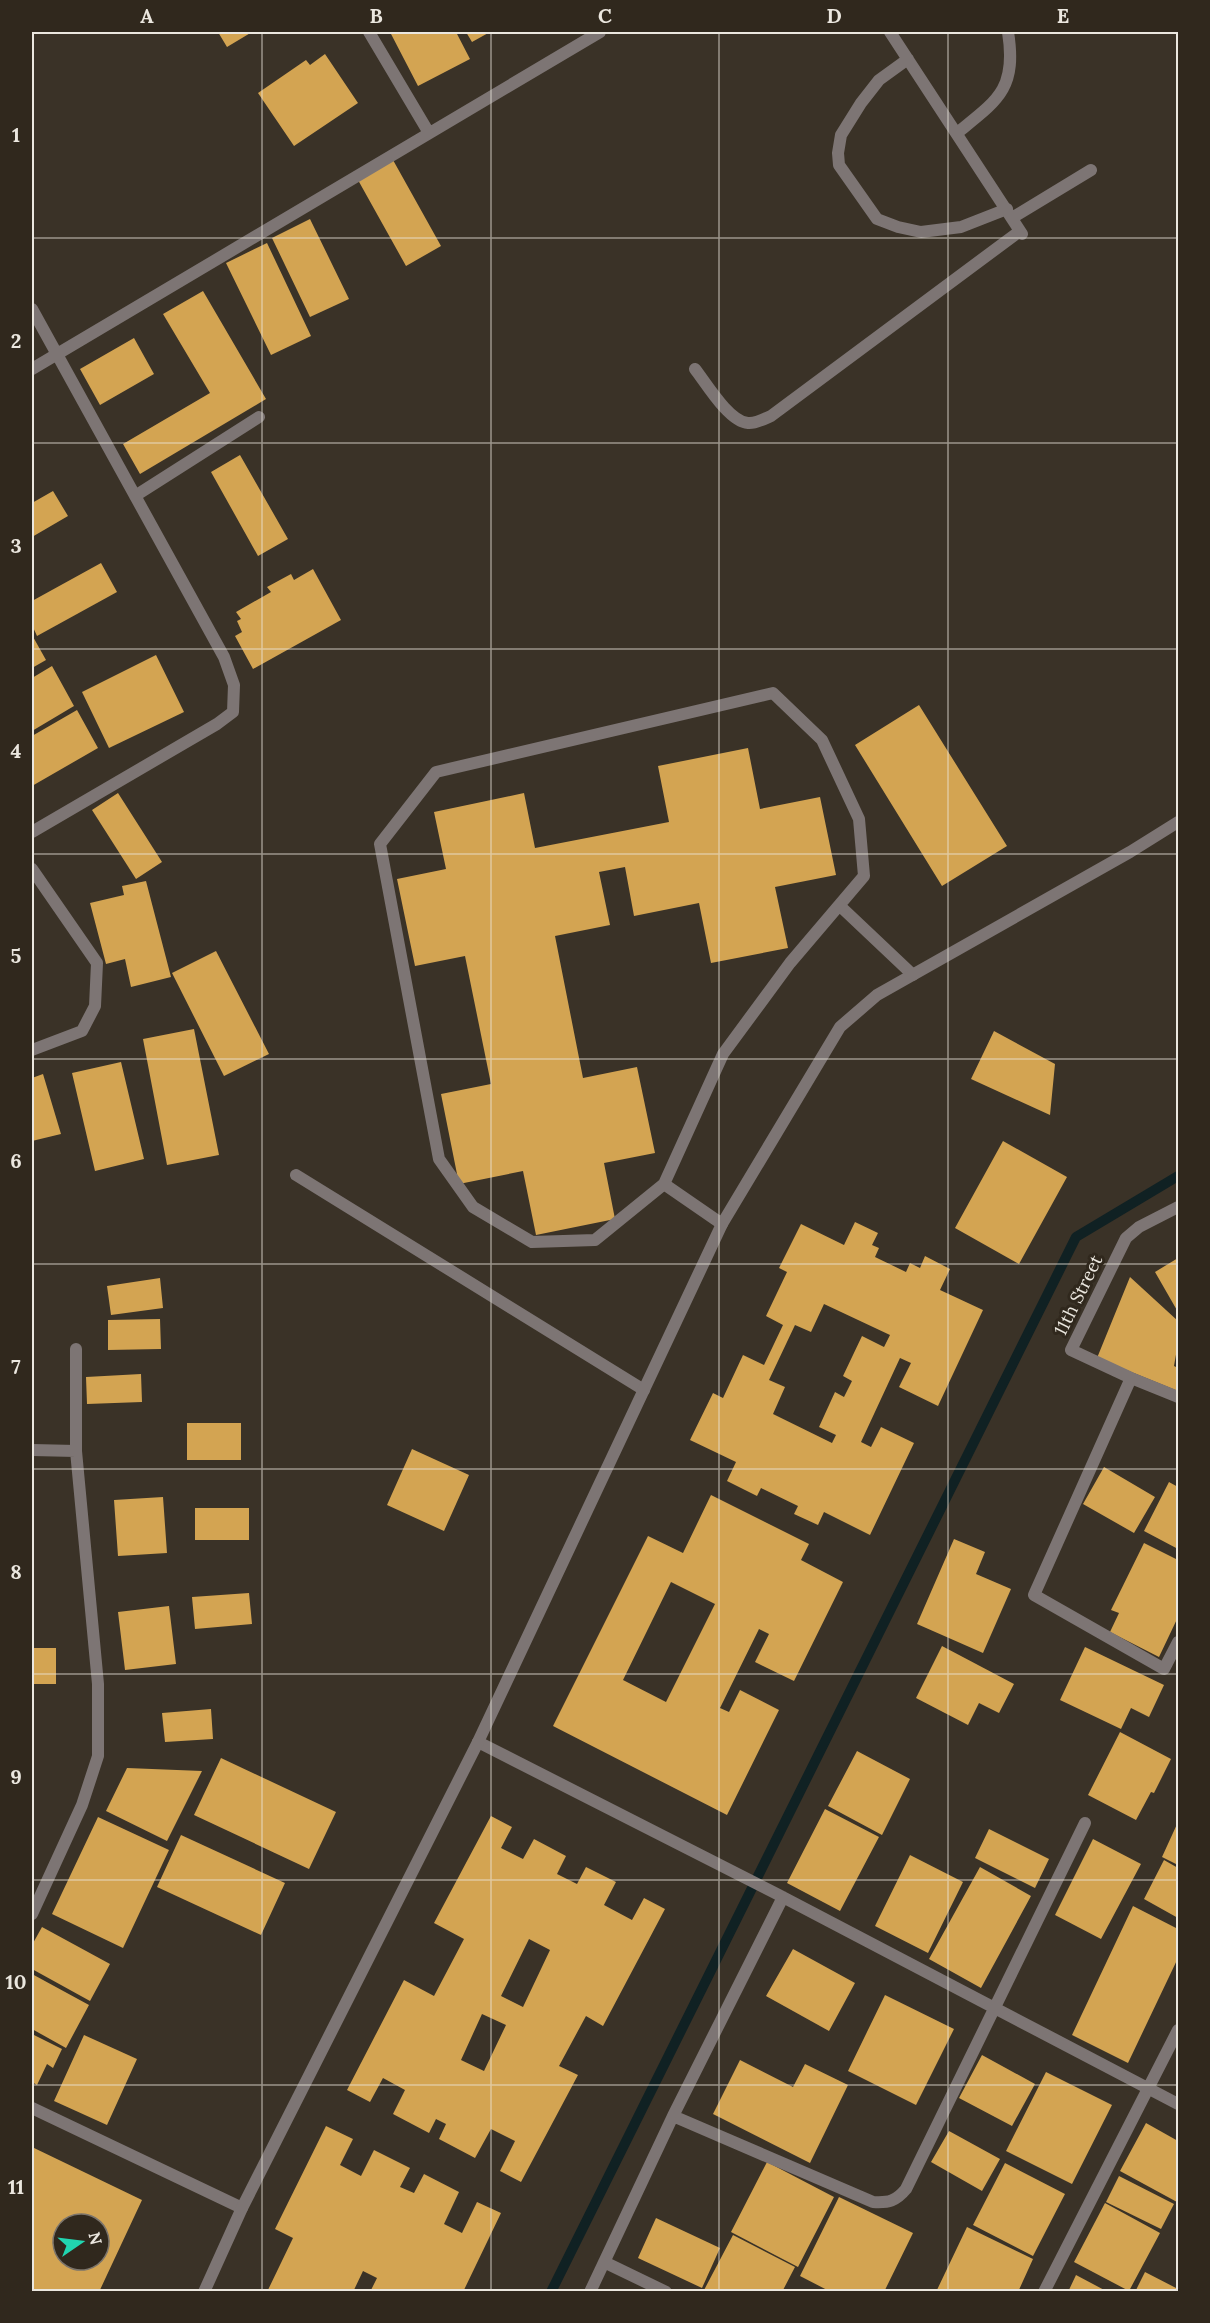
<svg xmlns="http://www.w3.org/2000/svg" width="1210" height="2323" viewBox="0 0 1210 2323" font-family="Lora,serif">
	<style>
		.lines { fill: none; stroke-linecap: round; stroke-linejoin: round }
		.stream { stroke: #102123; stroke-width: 10 }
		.building { fill: #d3a452; fill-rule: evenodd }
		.service { stroke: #7d7574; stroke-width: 12 }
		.minor { stroke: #7d7574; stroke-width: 12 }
		.tertiary { stroke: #7d7574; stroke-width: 12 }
		.grid { fill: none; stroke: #ebe7df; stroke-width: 1.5; stroke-opacity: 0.55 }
		.labels { text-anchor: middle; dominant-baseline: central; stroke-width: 6; stroke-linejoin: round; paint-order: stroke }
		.street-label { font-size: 18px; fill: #ebe7df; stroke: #30281d }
		.neatline { fill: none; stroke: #ebe7df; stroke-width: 2 }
		.grid-label { font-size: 20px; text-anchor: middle; font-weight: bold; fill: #ebe7df }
	</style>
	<rect width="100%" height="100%" fill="#3a3227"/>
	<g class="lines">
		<path class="stream" d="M 551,2292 L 1076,1237 L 1178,1176"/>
	</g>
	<path class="building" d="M 218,32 L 252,32 L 227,47 Z
		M 390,32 L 456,32 L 470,59 L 418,86 Z
		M 466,32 L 490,32 L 472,42 Z
		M 325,54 L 358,103 L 294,146 L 258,93 L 306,60 L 310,65 Z
		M 393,160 L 441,246 L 406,266 L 358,180 Z
		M 310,219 L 349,299 L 310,317 L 272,238 Z
		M 267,243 L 311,336 L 271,355 L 226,263 Z
		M 203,291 L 266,399 L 140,474 L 123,444 L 210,393 L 163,314 Z
		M 134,338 L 154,374 L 100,405 L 80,369 Z
		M 240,455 L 288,539 L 258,556 L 211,472 Z
		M 53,491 L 68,516 L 32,537 L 32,503 Z
		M 101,563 L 117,592 L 37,636 L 32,625 L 32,601 Z
		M 313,569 L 341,620 L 253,669 L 235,636 L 242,632 L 237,621 L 241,619 L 236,612 L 271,592 L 267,587 L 291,574 L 294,580 Z
		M 32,635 L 46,660 L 32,668 Z
		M 156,655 L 184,712 L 109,748 L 82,692 Z
		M 52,666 L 74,706 L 32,731 L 32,678 Z
		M 919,705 L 1007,846 L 942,886 L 855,745 Z
		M 77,710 L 98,748 L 32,786 L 32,736 Z
		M 748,748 L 760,809 L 820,797 L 836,875 L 775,887 L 788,948 L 711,963 L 699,903 L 634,916 L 625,867 L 599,872 L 610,925 L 555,936 L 583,1078 L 637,1067 L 655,1153 L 604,1163 L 615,1219 L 536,1235 L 523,1171 L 459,1184 L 441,1094 L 491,1084 L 465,956 L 415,966 L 397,879 L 446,869 L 434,812 L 524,793 L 535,848 L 669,822 L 658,766 Z
		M 118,793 L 162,862 L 136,879 L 92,810 Z
		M 146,881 L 171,977 L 131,987 L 125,959 L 106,964 L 90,903 L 124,895 L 122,886 Z
		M 216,951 L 269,1054 L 224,1076 L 172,973 Z
		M 194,1029 L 219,1155 L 167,1165 L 143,1039 Z
		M 994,1031 L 1055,1064 L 1050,1115 L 971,1079 Z
		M 121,1062 L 144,1159 L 95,1171 L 72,1073 Z
		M 43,1074 L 61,1134 L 32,1141 L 32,1078 Z
		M 1003,1141 L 1067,1177 L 1019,1264 L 955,1228 Z
		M 855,1222 L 878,1233 L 872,1245 L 879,1248 L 875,1257 L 906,1272 L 910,1263 L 920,1268 L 925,1256 L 950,1269 L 940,1290 L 983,1310 L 938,1406 L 899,1387 L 911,1363 L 900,1358 L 861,1442 L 871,1447 L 881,1427 L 914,1443 L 870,1535 L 824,1512 L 818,1525 L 794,1514 L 798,1506 L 761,1488 L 757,1496 L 727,1481 L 736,1462 L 690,1440 L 713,1393 L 723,1398 L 743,1355 L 764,1365 L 783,1325 L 766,1316 L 787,1272 L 779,1268 L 801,1224 L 844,1245 ZM 824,1304 L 890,1335 L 884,1347 L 862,1336 L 843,1376 L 852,1381 L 844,1397 L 835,1392 L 819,1427 L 836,1435 L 832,1443 L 773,1414 L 785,1387 L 769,1380 L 795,1325 L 811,1332 Z
		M 1178,1258 L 1178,1312 L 1155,1272 Z
		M 1130,1277 L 1178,1321 L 1178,1343 L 1174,1366 L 1178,1368 L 1178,1391 L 1097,1358 Z
		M 160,1278 L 163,1308 L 111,1315 L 107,1286 Z
		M 160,1319 L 161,1349 L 108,1350 L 108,1320 Z
		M 141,1374 L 142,1402 L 87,1404 L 86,1377 Z
		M 187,1423 L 241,1423 L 241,1460 L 187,1460 Z
		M 412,1449 L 469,1475 L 444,1531 L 387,1505 Z
		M 1104,1467 L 1155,1497 L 1134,1533 L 1083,1504 Z
		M 1169,1482 L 1178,1487 L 1178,1549 L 1144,1531 Z
		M 711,1495 L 809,1544 L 801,1560 L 843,1582 L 794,1681 L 755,1662 L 769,1634 L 759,1629 L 720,1708 L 729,1712 L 740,1690 L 779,1710 L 727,1815 L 553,1726 L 648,1536 L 683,1553 ZM 671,1582 L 715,1604 L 666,1702 L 623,1680 Z
		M 163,1497 L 167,1553 L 118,1556 L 114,1500 Z
		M 195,1508 L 249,1508 L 249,1540 L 195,1540 Z
		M 954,1539 L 985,1552 L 976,1574 L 1011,1589 L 983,1653 L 917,1624 Z
		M 1144,1543 L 1178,1560 L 1178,1617 L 1159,1657 L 1110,1632 L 1119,1613 L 1111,1610 Z
		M 249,1593 L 252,1624 L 195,1629 L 192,1597 Z
		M 169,1606 L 176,1664 L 125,1670 L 118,1612 Z
		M 942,1646 L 1014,1684 L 999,1713 L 979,1703 L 968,1725 L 916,1698 Z
		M 1085,1647 L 1164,1685 L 1149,1717 L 1131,1708 L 1121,1729 L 1060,1700 Z
		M 32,1648 L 56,1648 L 56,1684 L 32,1684 Z
		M 211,1709 L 213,1739 L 165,1742 L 162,1713 Z
		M 1120,1732 L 1171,1759 L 1154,1793 L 1151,1792 L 1136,1820 L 1088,1795 Z
		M 857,1751 L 910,1779 L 882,1835 L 828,1806 Z
		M 221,1758 L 336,1812 L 309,1869 L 194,1815 Z
		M 127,1768 L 202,1771 L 167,1841 L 106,1811 Z
		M 825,1809 L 879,1837 L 840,1911 L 787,1883 Z
		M 491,1816 L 512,1827 L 501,1848 L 523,1859 L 534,1839 L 566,1856 L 557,1874 L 577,1884 L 586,1867 L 616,1882 L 604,1905 L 632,1920 L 644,1898 L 665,1909 L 603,2026 L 586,2016 L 559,2066 L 578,2075 L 521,2182 L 500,2171 L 515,2141 L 491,2129 L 475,2158 L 439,2139 L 446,2124 L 436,2119 L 429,2133 L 393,2114 L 405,2090 L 383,2078 L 370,2102 L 347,2090 L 404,1980 L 434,1996 L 464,1939 L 434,1923 ZM 529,1939 L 550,1950 L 523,2007 L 501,1996 ZM 482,2014 L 506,2025 L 484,2071 L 461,2060 Z
		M 98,1817 L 169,1850 L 123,1948 L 52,1914 Z
		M 1178,1822 L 1178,1865 L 1162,1857 Z
		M 989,1829 L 1049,1859 L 1035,1888 L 975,1858 Z
		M 181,1835 L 285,1883 L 261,1935 L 157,1887 Z
		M 1093,1839 L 1141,1864 L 1101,1939 L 1055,1915 Z
		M 910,1855 L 963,1882 L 928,1953 L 875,1926 Z
		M 1164,1860 L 1178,1868 L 1178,1918 L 1144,1899 Z
		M 980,1867 L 1031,1896 L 981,1988 L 929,1959 Z
		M 1133,1906 L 1178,1929 L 1178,1958 L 1128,2063 L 1072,2035 Z
		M 42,1927 L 110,1964 L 90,2001 L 32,1969 L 32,1945 Z
		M 793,1949 L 855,1983 L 829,2031 L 766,1996 Z
		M 32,1974 L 89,2005 L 66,2048 L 32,2029 Z
		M 885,1995 L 954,2029 L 916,2105 L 848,2071 Z
		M 32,2034 L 62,2049 L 53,2068 L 47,2064 L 37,2085 L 32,2082 Z
		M 84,2035 L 137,2059 L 107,2125 L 54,2101 Z
		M 982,2055 L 1035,2084 L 1012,2126 L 959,2098 Z
		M 740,2060 L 793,2087 L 805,2064 L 848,2085 L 810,2163 L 713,2114 Z
		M 1046,2072 L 1112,2105 L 1072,2184 L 1006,2151 Z
		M 1146,2123 L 1178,2141 L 1177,2202 L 1120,2171 Z
		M 326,2126 L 353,2139 L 340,2165 L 361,2176 L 374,2150 L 410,2168 L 400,2187 L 414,2193 L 424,2174 L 459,2192 L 444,2224 L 462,2233 L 477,2202 L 501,2213 L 463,2292 L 370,2292 L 377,2278 L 363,2271 L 353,2292 L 267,2292 L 293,2238 L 275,2229 Z
		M 949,2131 L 1000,2159 L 982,2191 L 931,2162 Z
		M 32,2147 L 142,2200 L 99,2292 L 32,2290 ZM 63,2224 L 99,2224 L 99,2260 L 63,2260 Z
		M 767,2162 L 834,2197 L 798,2267 L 731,2232 Z
		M 1005,2163 L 1065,2194 L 1033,2256 L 973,2225 Z
		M 1119,2176 L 1174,2204 L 1161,2229 L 1106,2202 Z
		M 839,2197 L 913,2233 L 884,2292 L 831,2292 L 800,2276 Z
		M 1105,2203 L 1160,2233 L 1129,2291 L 1074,2262 Z
		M 656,2218 L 720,2248 L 702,2288 L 638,2258 Z
		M 967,2227 L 1033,2259 L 1018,2292 L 936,2292 Z
		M 733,2235 L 795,2267 L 782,2292 L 703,2292 Z
		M 1145,2272 L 1178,2289 L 1178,2292 L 1135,2292 Z
		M 1076,2275 L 1108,2292 L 1068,2292 Z"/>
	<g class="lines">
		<path class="service" d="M 890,32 L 1022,234
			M 908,59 L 879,80 L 861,103 L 841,135 L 838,153 L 839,165 L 877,219 L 898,227 L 921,232 L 961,227 L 1007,209
			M 957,133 C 998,100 1017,89 1008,32
			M 1012,218 L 1091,170
			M 695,369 C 706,383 729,422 748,423 C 755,424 764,419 771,416 L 1020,231"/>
		<path class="minor" d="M 369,32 L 429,133
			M 32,309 L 224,657 L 234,685 L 233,712 L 217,724 L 32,832
			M 32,369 L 600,32
			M 135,496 L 259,417
			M 32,869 L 97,963 L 95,1006 L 82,1031 L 32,1050
			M 840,906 L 913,975
			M 296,1175 L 644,1390
			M 664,1184 L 723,1054 L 790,963 L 864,876 L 859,819 L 822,740 L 773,693 L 436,772 L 380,844 L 439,1159 L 473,1207 L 532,1242 L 595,1240 L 664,1184 L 722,1224
			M 1178,1207 L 1139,1227 L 1126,1238 L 1071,1350 L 1131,1378 L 1178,1397
			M 1131,1378 L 1034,1595 L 1164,1669 L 1178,1642
			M 32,1450 L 76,1451
			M 478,1742 L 777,1894 L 1178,2104
			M 32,1914 L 82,1805 L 98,1756 L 98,1684 L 76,1451 L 76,1349
			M 32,2108 L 242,2208
			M 673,2116 L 873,2202 C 889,2203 896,2201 906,2189 L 1085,1823
			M 604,2262 L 666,2292
			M 590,2292 L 673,2116 L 783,1897
			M 1044,2292 L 1178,2030"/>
		<path class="tertiary" d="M 204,2292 L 242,2208 L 478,1742 L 722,1224 L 840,1027 L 877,995 L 1130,852 L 1178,822"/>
	</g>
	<path class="grid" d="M 262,32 L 262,2292M 491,32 L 491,2292M 719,32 L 719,2292M 948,32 L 948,2292M 32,238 L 1178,238M 32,443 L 1178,443M 32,649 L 1178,649M 32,854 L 1178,854M 32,1059 L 1178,1059M 32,1264 L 1178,1264M 32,1469 L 1178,1469M 32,1674 L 1178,1674M 32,1880 L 1178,1880M 32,2085 L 1178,2085"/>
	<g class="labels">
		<g class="street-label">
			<text transform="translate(1078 1295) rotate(-64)">11th Street</text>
		</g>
	</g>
	<rect width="1210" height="2323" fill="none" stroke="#30281d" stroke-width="66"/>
	<g transform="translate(81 2242) rotate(76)"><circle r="28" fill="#30281d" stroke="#7b746b" stroke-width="1.5"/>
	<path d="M0-4.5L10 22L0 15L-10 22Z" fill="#21d5b0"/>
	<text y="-9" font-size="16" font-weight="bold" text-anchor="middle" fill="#ebe7df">N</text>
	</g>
	<rect x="33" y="33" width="1144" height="2257" class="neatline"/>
	<g class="grid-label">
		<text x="147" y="23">A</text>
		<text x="376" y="23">B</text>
		<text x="605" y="23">C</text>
		<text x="834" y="23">D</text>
		<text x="1063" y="23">E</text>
		<text x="16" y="142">1</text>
		<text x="16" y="348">2</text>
		<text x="16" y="553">3</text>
		<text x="16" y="758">4</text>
		<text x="16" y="963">5</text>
		<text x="16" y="1168">6</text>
		<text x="16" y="1374">7</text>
		<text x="16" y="1579">8</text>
		<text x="16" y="1784">9</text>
		<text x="16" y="1989">10</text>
		<text x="16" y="2194">11</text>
	</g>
</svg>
